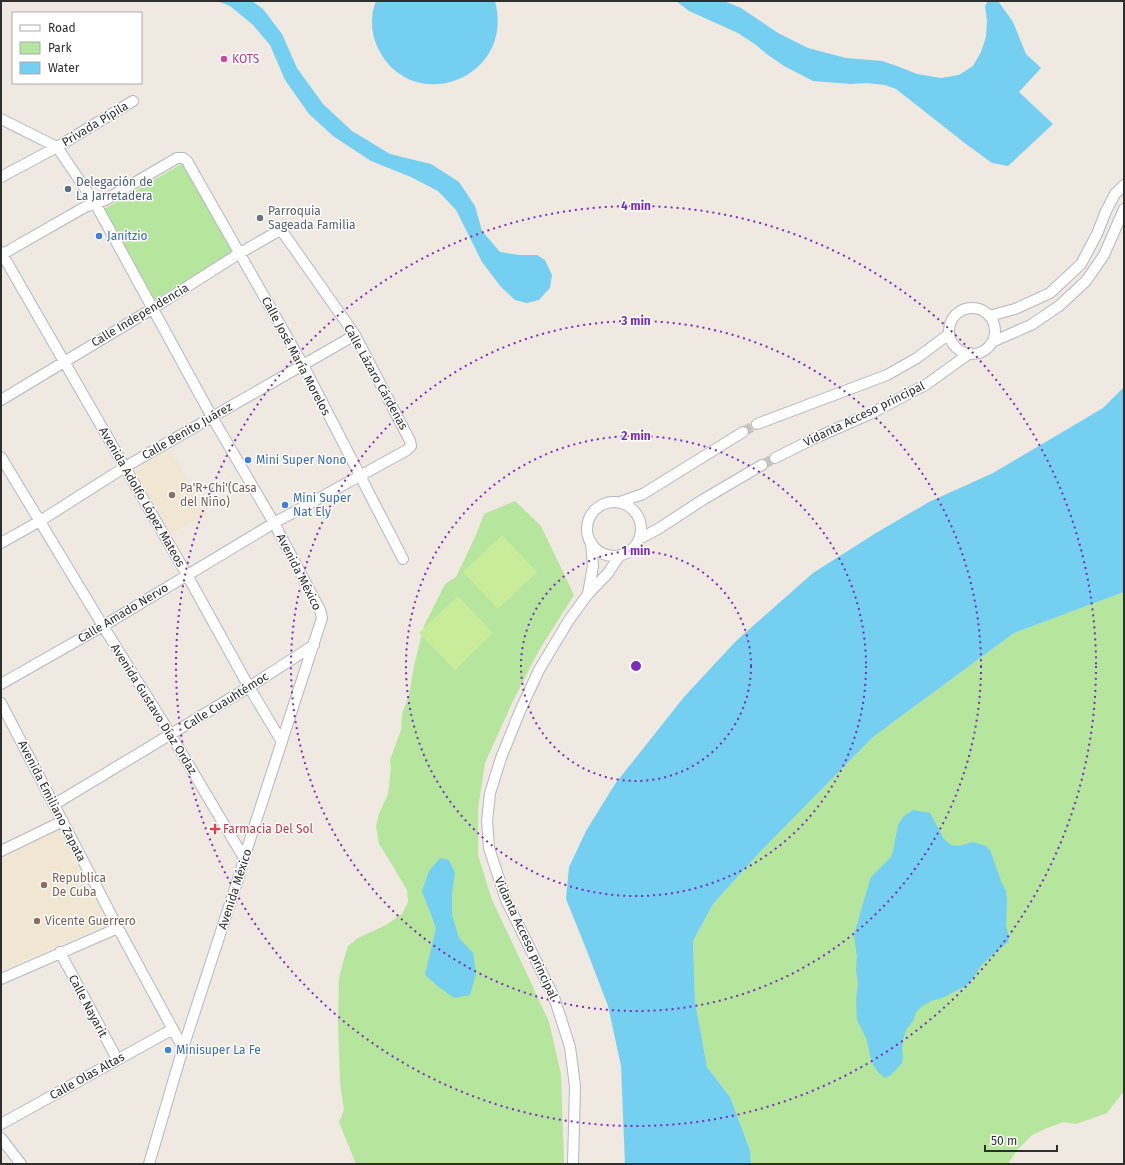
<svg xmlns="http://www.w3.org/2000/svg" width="1125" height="1165" viewBox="0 0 1125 1165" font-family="'Fira Sans',sans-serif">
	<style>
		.education { fill: #f0e6d1 }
		.green { fill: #b6e59e }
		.pitch { fill: #c9ec9a }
		.water { fill: #75cff0 }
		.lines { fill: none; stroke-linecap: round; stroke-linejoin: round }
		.street-tunnel { stroke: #c8c4bd; stroke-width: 10; stroke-dasharray: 10 5; stroke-linecap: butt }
		.street-casing { stroke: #b4b7c1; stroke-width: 12 }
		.street { stroke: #fff; stroke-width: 10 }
		.ring { fill: none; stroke: #7b2cbf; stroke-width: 2; stroke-dasharray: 2 4 }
		.hotel-dot { fill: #d1479c; stroke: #fff; stroke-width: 1.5 }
		.service-dot { fill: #5c6f8a; stroke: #fff; stroke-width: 1.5 }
		.worship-dot { fill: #6b7280; stroke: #fff; stroke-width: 1.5 }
		.shop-dot { fill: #3f7fe0; stroke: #fff; stroke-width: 1.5 }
		.education-dot { fill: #8d6e63; stroke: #fff; stroke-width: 1.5 }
		.health-dot { fill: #e0444e; stroke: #fff; stroke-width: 1.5 }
		.labels { text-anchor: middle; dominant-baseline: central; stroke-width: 3; stroke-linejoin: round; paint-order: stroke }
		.hotel-label { font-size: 12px; fill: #b23c85; stroke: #fff; text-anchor: start }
		.street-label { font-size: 12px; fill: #2e2e2e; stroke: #fff }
		.service-label { font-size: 12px; fill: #4e5e75; stroke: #fff; text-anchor: start }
		.worship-label { font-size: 12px; fill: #5b616d; stroke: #fff; text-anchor: start }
		.shop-label { font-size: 12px; fill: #366cbe; stroke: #fff; text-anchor: start }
		.education-label { font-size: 12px; fill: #785e54; stroke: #fff; text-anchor: start }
		.health-label { font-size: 12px; fill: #be3a42; stroke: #fff; text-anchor: start }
		.centre { fill: #7b2cbf; stroke: #fff; stroke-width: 2 }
		.ring-label { font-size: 12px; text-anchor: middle; font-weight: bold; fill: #7b2cbf; stroke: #fff; stroke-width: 3; stroke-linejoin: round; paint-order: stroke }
	</style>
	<rect width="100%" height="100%" fill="#efe9e1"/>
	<path class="education" d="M 170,450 L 207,514 L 172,533 L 134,471 Z
		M 57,829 L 109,924 L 1,970 L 1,858 L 32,843 L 31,841 Z"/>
	<path class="green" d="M 183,163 L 234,252 L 154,300 L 104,209 Z
		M 515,501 L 541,526 L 574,595 L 538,652 L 512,703 L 485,763 L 478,809 L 478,855 L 492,900 L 527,974 L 549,1022 L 561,1074 L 564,1164 L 356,1164 L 339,1122 L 344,1110 L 340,1083 L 338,1023 L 339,978 L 344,959 L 348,946 L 358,938 L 386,925 L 402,914 L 408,902 L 407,890 L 388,858 L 379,844 L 376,826 L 379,814 L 388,794 L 391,768 L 390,760 L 401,730 L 402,714 L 409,695 L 414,666 L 424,626 L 445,584 L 456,577 L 476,535 L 484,514 Z
		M 1124,592 L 1124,1091 L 1107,1113 L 1076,1124 L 1063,1122 L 1047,1128 L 1032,1135 L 1017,1150 L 1008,1164 L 751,1164 L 750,1150 L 730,1097 L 707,1067 L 695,1001 L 693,941 L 713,904 L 760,852 L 873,737 L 1014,633 Z"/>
	<path class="pitch" d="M 502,535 L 537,572 L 498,609 L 463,572 Z
		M 458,596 L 493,633 L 455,670 L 419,633 Z"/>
	<path class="water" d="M 217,1 L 252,1 L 263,9 L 282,34 L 297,68 L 323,104 L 352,131 L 390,154 L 431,164 L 459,182 L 475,206 L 482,231 L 500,252 L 519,255 L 537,255 L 545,260 L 552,275 L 550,288 L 539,300 L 527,303 L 515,300 L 501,287 L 482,262 L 456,210 L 438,191 L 411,177 L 371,161 L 333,136 L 309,114 L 285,80 L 270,45 L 253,25 L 230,6 Z
		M 376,1 L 495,1 C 516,80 409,118 377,46 C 371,33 370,15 376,1 Z
		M 676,1 L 724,1 L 741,8 L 778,33 L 808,48 L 846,58 L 882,61 L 897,66 L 917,74 L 941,78 L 959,75 L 973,66 L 981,52 L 986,37 L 987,21 L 985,6 L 988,1 L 998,1 L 1013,22 L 1026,54 L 1041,68 L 1019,92 L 1053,124 L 1008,166 L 992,163 L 966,144 L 896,89 L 885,85 L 866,83 L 851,84 L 813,81 L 784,66 L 768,55 L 756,45 L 738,33 L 689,11 Z
		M 1124,387 L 1124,592 L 1014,633 L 873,737 L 760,852 L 713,904 L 693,941 L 695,1001 L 707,1067 L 730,1097 L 750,1150 L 751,1164 L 625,1164 L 621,1066 L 608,1006 L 585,946 L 566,899 L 569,867 L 586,831 L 615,784 L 684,697 L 736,641 L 813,573 L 876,533 L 929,502 L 993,473 L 1103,408 Z
		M 913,810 L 930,813 L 944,839 L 951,845 L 959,846 L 973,842 L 986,846 L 990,850 L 1001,881 L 1006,891 L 1007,901 L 1006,925 L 1009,937 L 1008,942 L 990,957 L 981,966 L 970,982 L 964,987 L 942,998 L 931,1001 L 921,1007 L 916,1013 L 913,1021 L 906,1030 L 903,1040 L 902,1050 L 903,1057 L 902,1063 L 891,1075 L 885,1078 L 878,1072 L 873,1065 L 870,1055 L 867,1040 L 857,1020 L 856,999 L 858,984 L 856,970 L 857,957 L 854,935 L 866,893 L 871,877 L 891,857 L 893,851 L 898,825 L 904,816 Z
		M 440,858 L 449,860 L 455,873 L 452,894 L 452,915 L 459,938 L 473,953 L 476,974 L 470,995 L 454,998 L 439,987 L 425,975 L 436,928 L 422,891 L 429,871 Z"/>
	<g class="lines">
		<path class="street-tunnel" d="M 743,432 L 757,424
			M 762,465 L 775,458"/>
		<g class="street-casing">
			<path id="street" d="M 1,119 L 57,147 L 95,203 L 212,417 L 274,523 L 320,610 L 322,618 L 244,858 L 241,870 L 183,1048 L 149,1164
				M 1,177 L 57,147 L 133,101
				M 1,252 L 187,575 L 249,687 L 282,742
				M 1,255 L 85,207 L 105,200 L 177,158 L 183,158 L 187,161 L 303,365 L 403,559
				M949 331a23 23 0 1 1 46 0a23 23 0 1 1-46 0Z
				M 989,316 L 1015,309 L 1050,293 L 1081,264 L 1097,234 L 1106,211 L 1115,194 L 1124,185
				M 992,342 L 1031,325 L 1059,306 L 1086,281 L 1104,255 L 1124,209
				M 1,400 L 152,309 L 240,253 L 275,233 L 280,231 L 284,234 L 355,335 L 410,441 L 411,446 L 407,450 L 274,523 L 103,626 L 1,684
				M 757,424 L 887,375 L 917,358 L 949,334
				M 1,457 L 103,626 L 171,735 L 244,858
				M 775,458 L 813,439 L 870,414 L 927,384 L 970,353
				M 620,502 L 643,494 L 743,432
				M587 529a27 27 0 1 1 54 0a27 27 0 1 1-54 0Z
				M 639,539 L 658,529 L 704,499 L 762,465
				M 1,543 L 40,521 L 125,467 L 355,335
				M 588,594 L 593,566 L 591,542
				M 1,703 L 118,928 L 183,1048
				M 55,804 L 249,687 L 314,645
				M 1,851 L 63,821
				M 60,952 L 117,1059
				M 1,979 L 118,928
				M 1,1124 L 173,1029
				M 1,1138 L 21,1164
				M 573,1164 L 575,1086 L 570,1047 L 554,997 L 506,900 L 489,848 L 487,821 L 490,793 L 501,758 L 520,711 L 539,670 L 569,620 L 588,594 L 608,573 L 620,555"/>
		</g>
		<use href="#street" class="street"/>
	</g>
	<g class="ring">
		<circle cx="636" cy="666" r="115"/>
		<circle cx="636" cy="666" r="230"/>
		<circle cx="636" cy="666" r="345"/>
		<circle cx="636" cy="666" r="460"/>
	</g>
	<circle class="hotel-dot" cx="224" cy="59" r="4"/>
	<circle class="service-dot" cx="68" cy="189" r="4"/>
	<circle class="worship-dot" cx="260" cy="218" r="4"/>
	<g class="shop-dot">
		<circle cx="99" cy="236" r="4"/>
		<circle cx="248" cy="460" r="4"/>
		<circle cx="285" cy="505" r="4"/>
		<circle cx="168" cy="1050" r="4"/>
	</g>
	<g class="education-dot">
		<circle cx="172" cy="495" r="4"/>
		<circle cx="44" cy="885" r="4"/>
		<circle cx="37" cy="921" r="4"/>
	</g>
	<path class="health-dot" d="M213 823h4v4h4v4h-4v4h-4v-4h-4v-4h4z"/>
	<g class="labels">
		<g class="hotel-label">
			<text x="232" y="59">KOTS</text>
		</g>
		<g class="street-label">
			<text transform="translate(95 124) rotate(-31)">Privada Pípila</text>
			<text transform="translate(140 315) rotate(-31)">Calle Independencia</text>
			<text transform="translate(296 356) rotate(62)">Calle José María Morelos</text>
			<text transform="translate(376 377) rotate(61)">Calle Lázaro Cárdenas</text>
			<text transform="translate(864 414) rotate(-26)">Vidanta Acceso principal</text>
			<text transform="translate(187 431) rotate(-30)">Calle Benito Juárez</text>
			<text transform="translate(142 497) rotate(60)">Avenida Adolfo López Mateos</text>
			<text transform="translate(299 572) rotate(63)">Avenida México</text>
			<text transform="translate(123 613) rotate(-31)">Calle Amado Nervo</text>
			<text transform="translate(226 701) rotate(-32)">Calle Cuauhtémoc</text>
			<text transform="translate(154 709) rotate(58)">Avenida Gustavo Díaz Ordaz</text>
			<text transform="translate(52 801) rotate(63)">Avenida Emiliano Zapata</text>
			<text transform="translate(235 889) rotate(-72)">Avenida México</text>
			<text transform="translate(526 938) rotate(65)">Vidanta Acceso principal</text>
			<text transform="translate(88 1006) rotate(62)">Calle Nayarit</text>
			<text transform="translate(87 1076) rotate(-29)">Calle Olas Altas</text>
		</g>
		<g class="service-label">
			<text x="76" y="182">Delegación de<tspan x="76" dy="14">La Jarretadera</tspan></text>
		</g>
		<g class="worship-label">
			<text x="268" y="211">Parroquia<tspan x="268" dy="14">Sageada Familia</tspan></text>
		</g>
		<g class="shop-label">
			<text x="107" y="236">Janitzio</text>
			<text x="256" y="460">Mini Super Nono</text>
			<text x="293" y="498">Mini Super<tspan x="293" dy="14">Nat Ely</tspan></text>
			<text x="176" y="1050">Minisuper La Fe</text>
		</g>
		<g class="education-label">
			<text x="180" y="488">Pa'R+Chi'(Casa<tspan x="180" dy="14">del Niño)</tspan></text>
			<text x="52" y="878">Republica<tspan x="52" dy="14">De Cuba</tspan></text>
			<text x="45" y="921">Vicente Guerrero</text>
		</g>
		<g class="health-label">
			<text x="223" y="829">Farmacia Del Sol</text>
		</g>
	</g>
	<circle cx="636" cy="666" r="6" class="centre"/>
	<g class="ring-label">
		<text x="636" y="210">4 min</text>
		<text x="636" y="325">3 min</text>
		<text x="636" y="440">2 min</text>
		<text x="636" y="555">1 min</text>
	</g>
	<rect width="1125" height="1165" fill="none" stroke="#2e2e2e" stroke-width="4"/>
	<rect x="12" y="12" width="130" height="72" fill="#ffffff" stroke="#ababab"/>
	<rect x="20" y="25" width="20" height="6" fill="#ffffff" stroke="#ababab"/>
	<text x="48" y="32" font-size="12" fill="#2e2e2e">Road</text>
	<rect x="20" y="42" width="20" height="12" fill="#b6e59e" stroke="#ababab"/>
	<text x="48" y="52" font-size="12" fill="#2e2e2e">Park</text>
	<rect x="20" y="62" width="20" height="12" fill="#75cff0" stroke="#ababab"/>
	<text x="48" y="72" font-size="12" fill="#2e2e2e">Water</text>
	<path d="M985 1145v6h72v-6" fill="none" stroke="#2e2e2e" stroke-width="2"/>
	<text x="991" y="1145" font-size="12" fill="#2e2e2e" stroke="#ffffff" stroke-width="3" paint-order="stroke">50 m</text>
</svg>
